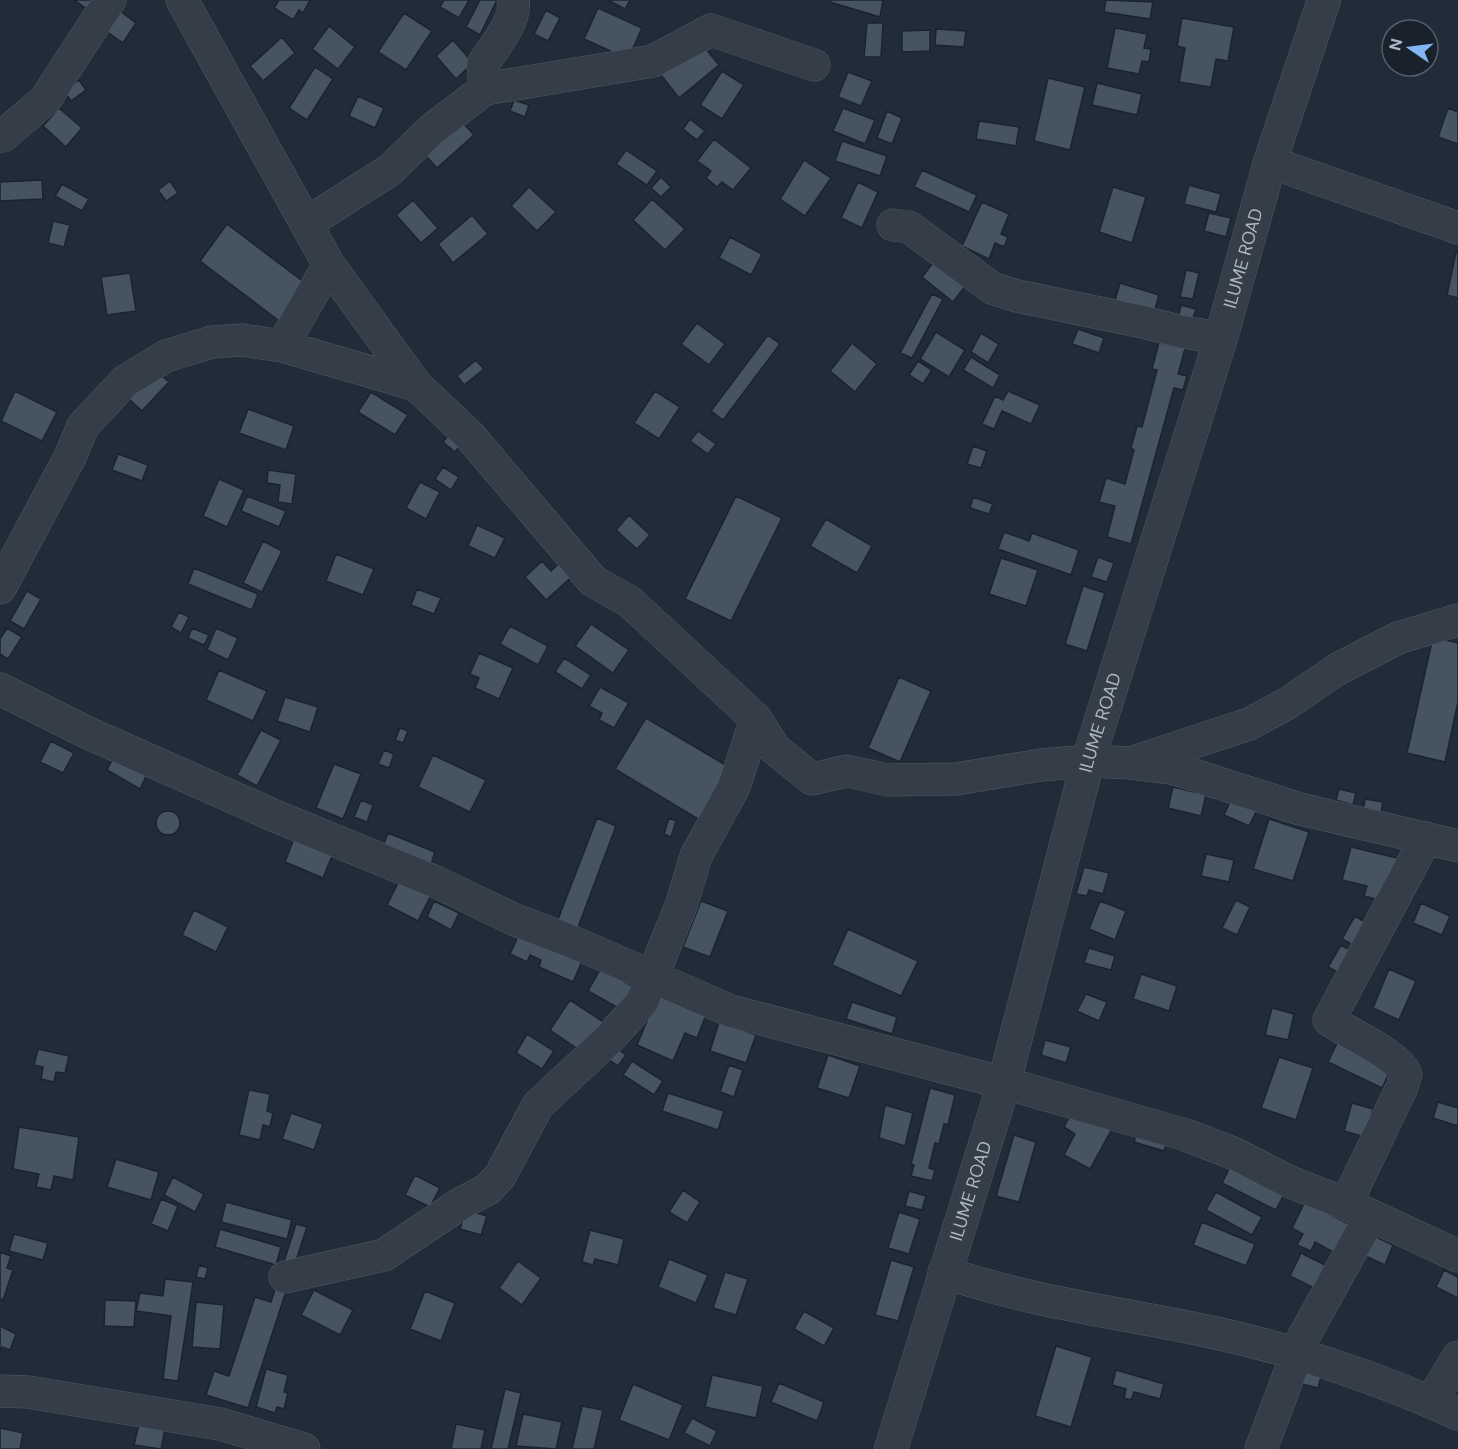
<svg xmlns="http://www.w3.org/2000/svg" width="1458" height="1449" viewBox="0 0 1458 1449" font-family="'DM Sans',sans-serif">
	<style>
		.building { fill: #465361; stroke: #1b242e; stroke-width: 1.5 }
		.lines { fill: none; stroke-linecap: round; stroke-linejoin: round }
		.minor-casing { stroke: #515b65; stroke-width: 33 }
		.tertiary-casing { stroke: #515b65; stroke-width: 34 }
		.minor { stroke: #343d48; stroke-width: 32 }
		.tertiary { stroke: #343d48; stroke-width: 33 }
		.labels { text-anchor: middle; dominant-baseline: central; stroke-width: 4.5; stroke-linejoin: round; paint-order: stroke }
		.street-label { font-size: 18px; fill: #aeb8c4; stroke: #19222c }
	</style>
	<rect width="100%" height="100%" fill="#202c37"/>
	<path class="building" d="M 74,0 L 98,0 L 90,11 Z
		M 279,0 L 310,0 L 303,13 L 299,10 L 293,20 L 274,8 Z
		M 444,0 L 469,0 L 459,18 L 440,7 Z
		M 480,0 L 507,0 L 497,0 L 480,35 L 466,27 Z
		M 608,0 L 630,0 L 625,9 Z
		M 831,0 L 883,0 L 880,17 L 830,2 Z
		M 1106,0 L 1153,2 L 1150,19 L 1104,12 Z
		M 116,8 L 136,23 L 123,43 L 102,28 Z
		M 598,8 L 642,28 L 628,59 L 584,39 Z
		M 546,10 L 560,18 L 548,41 L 534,34 Z
		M 404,13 L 432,31 L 406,70 L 378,52 Z
		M 1182,18 L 1234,27 L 1228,61 L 1216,59 L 1211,87 L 1179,82 L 1185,48 L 1177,46 Z
		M 867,23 L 883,23 L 881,57 L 864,57 Z
		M 329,26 L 355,47 L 338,69 L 312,49 Z
		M 1115,28 L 1147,34 L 1144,48 L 1151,49 L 1150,56 L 1149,62 L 1142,61 L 1139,74 L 1107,68 Z
		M 936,29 L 966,31 L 964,47 L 935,45 Z
		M 930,30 L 930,51 L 902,52 L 902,31 Z
		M 282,37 L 295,53 L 263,81 L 250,66 Z
		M 453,40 L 473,63 L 456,79 L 436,56 Z
		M 701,43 L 719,65 L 679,98 L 661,75 Z
		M 315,67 L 333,79 L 307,120 L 289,108 Z
		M 722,71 L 744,85 L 722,119 L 700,105 Z
		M 848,72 L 872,81 L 861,106 L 838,97 Z
		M 1048,78 L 1085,87 L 1070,150 L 1034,141 Z
		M 79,80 L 86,90 L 71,101 L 64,91 Z
		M 1097,83 L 1142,94 L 1137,115 L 1092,105 Z
		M 358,96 L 384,108 L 375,128 L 349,116 Z
		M 514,100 L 529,105 L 525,117 L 510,111 Z
		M 59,108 L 82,128 L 66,147 L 43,126 Z
		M 843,108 L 875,120 L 865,144 L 833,131 Z
		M 1448,108 L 1458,112 L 1458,144 L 1438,137 Z
		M 887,111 L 902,118 L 892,144 L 877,138 Z
		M 690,119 L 705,131 L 697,140 L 683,129 Z
		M 979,121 L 1019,127 L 1016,146 L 976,139 Z
		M 462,122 L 474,135 L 437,168 L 425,155 Z
		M 714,139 L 751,168 L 733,190 L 722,182 L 717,187 L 706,178 L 711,171 L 697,161 Z
		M 842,141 L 887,156 L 880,176 L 835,161 Z
		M 626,150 L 657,171 L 647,185 L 616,164 Z
		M 804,160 L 831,178 L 805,216 L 780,199 Z
		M 922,170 L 977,195 L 969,212 L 914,187 Z
		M 661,177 L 671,187 L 661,197 L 651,188 Z
		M 42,180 L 43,199 L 0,201 L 0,182 Z
		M 170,181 L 178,193 L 166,201 L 158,190 Z
		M 858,182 L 878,192 L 862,228 L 841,218 Z
		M 62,184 L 89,199 L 82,211 L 55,196 Z
		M 1189,185 L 1221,194 L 1216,212 L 1184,204 Z
		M 529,187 L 556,212 L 537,231 L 511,206 Z
		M 1113,187 L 1146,197 L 1132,243 L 1099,232 Z
		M 652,199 L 685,229 L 665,250 L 633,220 Z
		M 413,200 L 438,228 L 421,243 L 396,215 Z
		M 982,202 L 1009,214 L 1001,234 L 1008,237 L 1004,247 L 995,243 L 989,259 L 962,246 Z
		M 1209,213 L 1231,218 L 1226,237 L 1204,231 Z
		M 472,215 L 488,234 L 453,263 L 438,244 Z
		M 53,221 L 70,225 L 64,247 L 48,243 Z
		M 227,224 L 309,286 L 282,323 L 200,261 Z
		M 730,237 L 762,254 L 751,275 L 719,258 Z
		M 1456,252 L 1458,253 L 1458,298 L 1447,295 Z
		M 939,255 L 970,280 L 953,302 L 922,277 Z
		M 1186,270 L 1199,273 L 1193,299 L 1180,297 Z
		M 130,273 L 136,311 L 107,315 L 101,277 Z
		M 1120,283 L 1159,295 L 1153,316 L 1114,304 Z
		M 932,294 L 943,299 L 912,358 L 900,353 Z
		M 1181,305 L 1196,309 L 1192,322 L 1178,318 Z
		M 697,323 L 725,344 L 709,365 L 681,344 Z
		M 1078,329 L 1104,338 L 1099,353 L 1072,344 Z
		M 936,332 L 965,350 L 949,377 L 920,359 Z
		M 981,333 L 999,344 L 988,363 L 971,352 Z
		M 1169,333 L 1188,338 L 1178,374 L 1187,376 L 1183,390 L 1174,388 L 1131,544 L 1107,537 L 1115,506 L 1099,502 L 1106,478 L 1125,484 L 1134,450 L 1131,448 L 1137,426 L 1142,427 L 1157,370 L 1152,369 L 1159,342 L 1166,344 Z
		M 768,335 L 780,344 L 723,420 L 711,411 Z
		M 852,343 L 877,364 L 855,392 L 830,371 Z
		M 971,357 L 1000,375 L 993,388 L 963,370 Z
		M 476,360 L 484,369 L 464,385 L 457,376 Z
		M 918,361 L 932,370 L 923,384 L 909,375 Z
		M 156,371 L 169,382 L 142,411 L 129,399 Z
		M 15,391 L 57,412 L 42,441 L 1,421 Z
		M 655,391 L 680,407 L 659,439 L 634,423 Z
		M 1008,391 L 1040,405 L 1031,424 L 1002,411 L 994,429 L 982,424 L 995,396 L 1003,400 Z
		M 371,392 L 408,415 L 395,435 L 358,412 Z
		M 248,409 L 294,426 L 286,450 L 239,433 Z
		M 454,429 L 466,438 L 455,452 L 443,442 Z
		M 698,431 L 716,444 L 708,454 L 690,441 Z
		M 973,446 L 987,451 L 981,468 L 967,464 Z
		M 118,454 L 148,465 L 142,481 L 112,470 Z
		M 443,467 L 459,477 L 451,490 L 435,479 Z
		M 268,470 L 296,474 L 292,504 L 278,502 L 280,485 L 267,483 Z
		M 219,479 L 244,490 L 227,527 L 203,516 Z
		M 420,482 L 440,492 L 426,519 L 406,508 Z
		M 247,496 L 286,511 L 279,527 L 241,511 Z
		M 736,496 L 782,518 L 731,621 L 685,599 Z
		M 973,497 L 993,504 L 989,514 L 970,508 Z
		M 629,515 L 650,535 L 637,549 L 616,530 Z
		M 826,519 L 872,546 L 857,573 L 810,546 Z
		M 477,525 L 505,538 L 495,558 L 468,546 Z
		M 1004,532 L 1029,541 L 1032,533 L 1079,550 L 1071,575 L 998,549 Z
		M 263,541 L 282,551 L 262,592 L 243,583 Z
		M 336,554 L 374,569 L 363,595 L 326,581 Z
		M 1098,557 L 1114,563 L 1107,582 L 1091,577 Z
		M 565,558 L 577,572 L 546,600 L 525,577 L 542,561 L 551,571 Z
		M 1001,558 L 1038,570 L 1026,606 L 989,594 Z
		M 194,568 L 258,594 L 252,610 L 188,584 Z
		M 1083,586 L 1105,593 L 1087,651 L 1065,644 Z
		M 417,589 L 441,598 L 434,614 L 411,605 Z
		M 27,591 L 41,599 L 24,629 L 10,621 Z
		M 179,612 L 189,617 L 181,633 L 171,627 Z
		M 591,624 L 629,650 L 613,673 L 575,646 Z
		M 510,626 L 548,646 L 538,665 L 500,644 Z
		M 7,628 L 22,637 L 8,659 L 0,654 L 0,639 Z
		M 192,628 L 209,635 L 204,645 L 188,638 Z
		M 216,628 L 238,638 L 228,660 L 207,650 Z
		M 1433,637 L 1458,643 L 1458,702 L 1445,762 L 1407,753 Z
		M 479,653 L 513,668 L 499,699 L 475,688 L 479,678 L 470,674 Z
		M 564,658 L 591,675 L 582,689 L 555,672 Z
		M 219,670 L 267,691 L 253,721 L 206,700 Z
		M 899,677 L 931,691 L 900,762 L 868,748 Z
		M 600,687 L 629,703 L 614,728 L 599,720 L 602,713 L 589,706 Z
		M 285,697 L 318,707 L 310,732 L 277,721 Z
		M 646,718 L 734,770 L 703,822 L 615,769 Z
		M 400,728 L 408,731 L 403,743 L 395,740 Z
		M 261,730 L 281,740 L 257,786 L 237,775 Z
		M 51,741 L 74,753 L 63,773 L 40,762 Z
		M 117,750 L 150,768 L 140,789 L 107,770 Z
		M 384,750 L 394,754 L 389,768 L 378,764 Z
		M 433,755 L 486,780 L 470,812 L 418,787 Z
		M 334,764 L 361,774 L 343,819 L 316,808 Z
		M 1173,787 L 1206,795 L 1201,816 L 1168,808 Z
		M 1339,789 L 1356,793 L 1353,805 L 1336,800 Z
		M 1232,798 L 1257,810 L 1249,826 L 1224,815 Z
		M 1365,799 L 1383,802 L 1381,813 L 1363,811 Z
		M 361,800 L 373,805 L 367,822 L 354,817 Z
		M156 823a12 12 0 1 1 24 0a12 12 0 1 1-24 0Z
		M 597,818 L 616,826 L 577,930 L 557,922 Z
		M 669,818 L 676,821 L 671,837 L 664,834 Z
		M 1269,819 L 1309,832 L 1293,881 L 1253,869 Z
		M 388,833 L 435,852 L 431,864 L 383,846 Z
		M 295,836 L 334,851 L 323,878 L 285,862 Z
		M 1351,847 L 1397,858 L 1389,892 L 1379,900 L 1364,896 L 1367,886 L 1342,880 Z
		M 1206,854 L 1234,860 L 1229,882 L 1201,876 Z
		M 1084,867 L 1109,873 L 1103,894 L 1089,890 L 1087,896 L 1076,894 Z
		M 400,879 L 431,895 L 418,921 L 387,905 Z
		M 1236,900 L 1250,907 L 1237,935 L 1222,928 Z
		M 434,901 L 459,913 L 451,930 L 427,917 Z
		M 701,901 L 728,911 L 710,957 L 683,947 Z
		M 1100,901 L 1126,911 L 1115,940 L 1089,929 Z
		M 1421,903 L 1450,916 L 1442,935 L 1413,923 Z
		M 194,910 L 228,927 L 216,952 L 182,935 Z
		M 1355,916 L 1375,928 L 1362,950 L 1342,939 Z
		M 848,929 L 918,961 L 901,996 L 832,965 Z
		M 520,932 L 583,959 L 573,982 L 539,967 L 541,960 L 530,955 L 527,962 L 510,954 Z
		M 1341,945 L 1357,954 L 1345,976 L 1328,967 Z
		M 1089,948 L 1115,956 L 1111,970 L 1084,963 Z
		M 601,968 L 635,988 L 622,1010 L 588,991 Z
		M 1389,969 L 1416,981 L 1399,1020 L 1373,1008 Z
		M 1141,974 L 1177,986 L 1169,1011 L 1133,999 Z
		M 658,994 L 706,1015 L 697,1038 L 685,1033 L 673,1061 L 637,1045 Z
		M 1086,994 L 1107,1002 L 1099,1021 L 1077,1011 Z
		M 570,1000 L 605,1023 L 585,1054 L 550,1030 Z
		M 852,1002 L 897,1017 L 892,1034 L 846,1019 Z
		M 1272,1008 L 1294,1014 L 1288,1040 L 1265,1035 Z
		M 719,1022 L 756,1035 L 746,1063 L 710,1051 Z
		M 527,1034 L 554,1051 L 542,1069 L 516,1053 Z
		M 1340,1037 L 1394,1063 L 1382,1088 L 1328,1062 Z
		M 1045,1040 L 1071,1047 L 1066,1063 L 1041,1055 Z
		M 617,1048 L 626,1055 L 618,1066 L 608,1059 Z
		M 38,1049 L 69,1056 L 65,1073 L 56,1072 L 54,1082 L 41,1079 L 43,1067 L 34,1065 Z
		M 828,1055 L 860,1066 L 849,1098 L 817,1088 Z
		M 1279,1057 L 1313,1068 L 1296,1120 L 1261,1108 Z
		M 632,1061 L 663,1081 L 654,1095 L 623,1075 Z
		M 729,1065 L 743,1070 L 734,1097 L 720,1092 Z
		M 930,1088 L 955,1095 L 948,1125 L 944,1124 L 939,1144 L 935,1143 L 929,1168 L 935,1170 L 932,1181 L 911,1176 L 914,1165 L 911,1164 Z
		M 249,1090 L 270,1094 L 267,1111 L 273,1113 L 270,1127 L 263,1125 L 260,1140 L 239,1135 Z
		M 668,1093 L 724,1111 L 718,1130 L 662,1111 Z
		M 1438,1102 L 1458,1108 L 1458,1126 L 1433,1118 Z
		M 1352,1103 L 1373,1109 L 1365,1137 L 1344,1131 Z
		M 885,1105 L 913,1113 L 905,1146 L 879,1138 Z
		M 1075,1106 L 1113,1127 L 1090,1169 L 1064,1155 L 1075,1134 L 1064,1127 Z
		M 291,1113 L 323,1124 L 314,1150 L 282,1139 Z
		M 1139,1126 L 1169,1136 L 1164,1151 L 1134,1142 Z
		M 19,1127 L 79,1137 L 73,1180 L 54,1176 L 51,1190 L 36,1187 L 39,1174 L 13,1169 Z
		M 1014,1135 L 1036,1142 L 1019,1202 L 996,1196 Z
		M 116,1159 L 159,1172 L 151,1200 L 107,1187 Z
		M 1234,1159 L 1288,1186 L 1276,1210 L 1222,1183 Z
		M 415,1175 L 440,1188 L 430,1207 L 405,1195 Z
		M 173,1177 L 204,1194 L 195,1212 L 164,1195 Z
		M 683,1190 L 700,1202 L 687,1223 L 669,1212 Z
		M 909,1191 L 926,1196 L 922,1210 L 905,1206 Z
		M 1216,1192 L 1262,1217 L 1252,1235 L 1206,1210 Z
		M 161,1199 L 178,1206 L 168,1231 L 151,1224 Z
		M 226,1202 L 292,1220 L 287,1239 L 221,1222 Z
		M 1305,1202 L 1351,1225 L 1337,1254 L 1315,1242 L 1311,1251 L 1297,1245 L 1303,1234 L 1292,1228 Z
		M 466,1210 L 487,1216 L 481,1235 L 460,1229 Z
		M 899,1212 L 920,1219 L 909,1254 L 888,1248 Z
		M 1202,1222 L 1255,1244 L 1246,1266 L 1193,1245 Z
		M 296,1224 L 307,1227 L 248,1408 L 206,1395 L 214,1371 L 229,1376 L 255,1297 L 271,1302 Z
		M 220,1229 L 281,1247 L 276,1265 L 215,1247 Z
		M 590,1230 L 624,1239 L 618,1265 L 595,1259 L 593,1265 L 582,1262 Z
		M 14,1234 L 48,1243 L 43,1260 L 9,1251 Z
		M 1370,1234 L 1393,1245 L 1385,1265 L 1361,1254 Z
		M 0,1252 L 11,1256 L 7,1268 L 13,1270 L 3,1300 L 0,1299 Z
		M 1301,1253 L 1325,1265 L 1314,1288 L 1290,1276 Z
		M 669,1259 L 708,1275 L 696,1303 L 658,1287 Z
		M 891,1260 L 914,1267 L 898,1321 L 875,1315 Z
		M 518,1261 L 541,1278 L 522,1305 L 499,1288 Z
		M 199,1265 L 208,1268 L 205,1279 L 196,1277 Z
		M 1444,1270 L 1458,1277 L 1458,1298 L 1436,1287 Z
		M 725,1272 L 748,1279 L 736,1315 L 713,1308 Z
		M 165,1279 L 193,1282 L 178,1381 L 163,1379 L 171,1316 L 136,1311 L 140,1293 L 163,1296 Z
		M 314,1290 L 353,1310 L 340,1335 L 301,1315 Z
		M 425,1291 L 455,1303 L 441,1341 L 410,1329 Z
		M 105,1300 L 136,1301 L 134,1327 L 104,1326 Z
		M 196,1302 L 224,1305 L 220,1349 L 192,1347 Z
		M 804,1311 L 834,1328 L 824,1346 L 794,1329 Z
		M 0,1326 L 16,1334 L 10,1350 L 2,1347 L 0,1352 Z
		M 1056,1346 L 1092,1357 L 1071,1427 L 1035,1416 Z
		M 1303,1368 L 1322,1373 L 1318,1388 L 1298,1383 Z
		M 266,1369 L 288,1375 L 284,1392 L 288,1393 L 284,1409 L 277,1407 L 275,1413 L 256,1407 Z
		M 1116,1370 L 1164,1384 L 1160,1399 L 1134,1392 L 1131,1400 L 1124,1398 L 1126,1389 L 1112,1385 Z
		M 712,1375 L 763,1386 L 756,1418 L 705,1407 Z
		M 779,1383 L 824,1402 L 817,1421 L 771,1402 Z
		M 633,1384 L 683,1405 L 669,1440 L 619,1420 Z
		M 505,1389 L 521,1393 L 508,1449 L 491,1449 Z
		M 582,1406 L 603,1410 L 594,1449 L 572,1449 Z
		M 523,1414 L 562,1422 L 556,1449 L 516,1446 Z
		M 692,1418 L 717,1431 L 710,1446 L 684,1433 Z
		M 140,1419 L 166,1424 L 161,1449 L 134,1445 Z
		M 456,1424 L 485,1430 L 481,1449 L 451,1449 Z
		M 0,1428 L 23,1433 L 20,1449 L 0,1449 Z"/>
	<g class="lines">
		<g class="minor-casing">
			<path id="minor" d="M 182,0 L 329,265 L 416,385 L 469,435 L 593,581 L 630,602 L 756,719 L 775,749 L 812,779 L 847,771 L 888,780 L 956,779 L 1041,765 L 1088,761 L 1131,763 L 1172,768 L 1300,809 L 1458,846
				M 485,89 L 483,64 C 494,47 517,21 513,0
				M 3,136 L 45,100 L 110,0
				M 1270,162 L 1458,228
				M 307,223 L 390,170 L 431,130 L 485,89 L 653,61 L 711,30 L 814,65
				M 893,225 L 909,227 L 992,288 L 1017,296 L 1143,322 L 1183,332 L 1221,338
				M 282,346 L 329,265
				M 0,588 L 70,457 L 83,426 L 125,381 L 166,356 L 212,342 L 242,340 L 282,346 L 416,385
				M 0,689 L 86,732 L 275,816 L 436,882 L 515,920 L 573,942 L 731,1011 L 1004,1083 L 1186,1135 L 1235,1154 L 1288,1181 L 1346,1204 L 1458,1256
				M 1137,761 L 1249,724 L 1288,703 L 1336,670 L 1398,638 L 1458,620
				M 1346,1204 L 1402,1087 L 1406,1074 C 1396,1053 1349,1034 1329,1020 L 1426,838
				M 944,1272 C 1029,1302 1118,1312 1207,1331 C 1292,1349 1378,1378 1458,1414
				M 285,1277 L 384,1255 L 460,1204 L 488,1189 L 500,1176 L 538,1105 L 609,1039 L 642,1002 L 681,906 L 696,856 L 734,787 L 756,719
				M 0,1391 L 28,1392 L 220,1424 L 304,1449
				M 1431,1402 L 1458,1357
				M 1261,1449 L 1303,1338 L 1370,1217"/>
		</g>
		<g class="tertiary-casing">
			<g id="tertiary">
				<path id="s1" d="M 891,1449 L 1004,1083 L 1088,761 L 1221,338 L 1270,162 L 1324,0"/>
			</g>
		</g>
		<use href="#minor" class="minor"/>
		<use href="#tertiary" class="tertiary"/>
	</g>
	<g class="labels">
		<g class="street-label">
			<text stroke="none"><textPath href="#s1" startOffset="1242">ILUME ROAD</textPath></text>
			<text stroke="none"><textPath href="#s1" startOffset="756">ILUME ROAD</textPath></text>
			<text stroke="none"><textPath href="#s1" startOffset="270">ILUME ROAD</textPath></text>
		</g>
	</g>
	<g transform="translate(1410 48) rotate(284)"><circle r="28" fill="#19222c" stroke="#555e69" stroke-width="1.5"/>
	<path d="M0-4.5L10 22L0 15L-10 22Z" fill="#82b6f6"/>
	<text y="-9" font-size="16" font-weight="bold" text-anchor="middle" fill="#aeb8c4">N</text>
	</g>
</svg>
